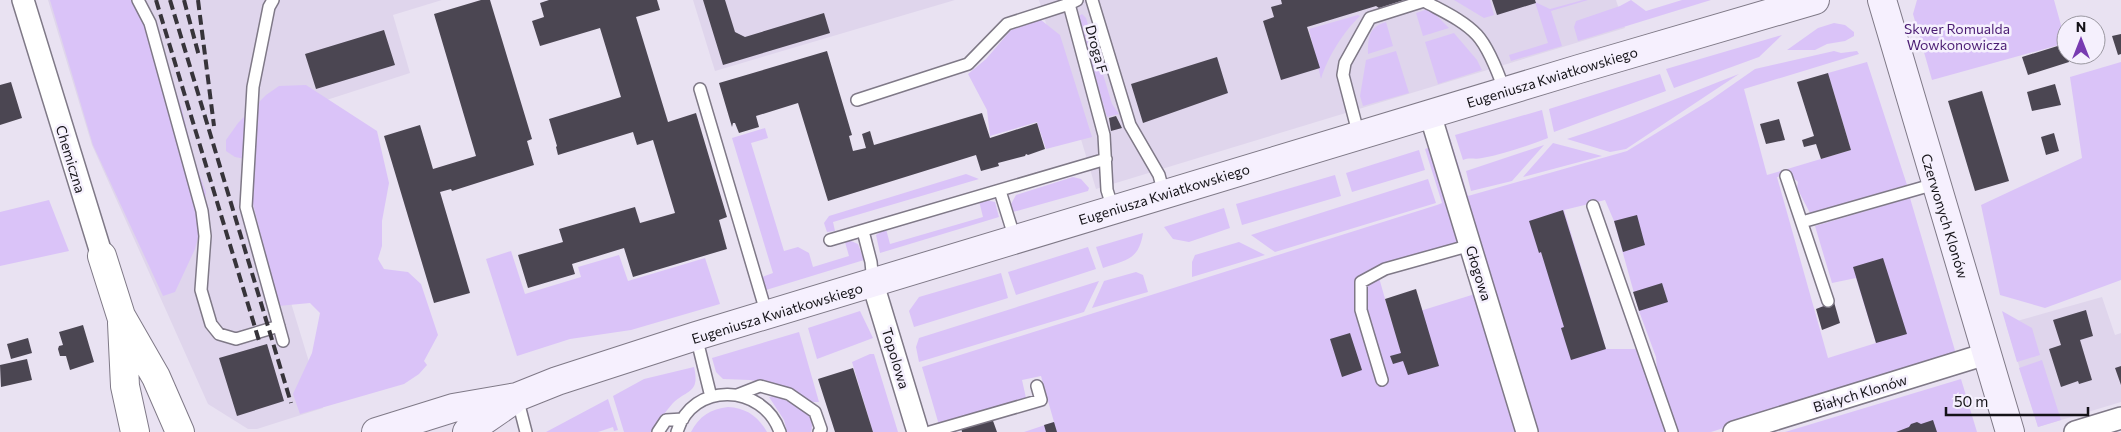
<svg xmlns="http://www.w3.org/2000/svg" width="2121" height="432" viewBox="0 0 2121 432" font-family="Commissioner,sans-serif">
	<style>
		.built { fill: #dfd5ec }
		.green { fill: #dac3f8 }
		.building { fill: #4b4652 }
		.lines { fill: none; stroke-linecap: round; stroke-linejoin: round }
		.service-casing { stroke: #7f7987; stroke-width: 14 }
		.minor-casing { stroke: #7f7987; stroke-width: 24 }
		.tertiary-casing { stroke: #7f7987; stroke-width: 30 }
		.secondary-casing { stroke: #7f7987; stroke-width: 30 }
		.service { stroke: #fff; stroke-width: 11 }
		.minor { stroke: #fff; stroke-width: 21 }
		.tertiary { stroke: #fff; stroke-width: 28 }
		.secondary { stroke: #f6f0fe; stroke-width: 28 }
		.rail { stroke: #37343a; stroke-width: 4; stroke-dasharray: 10 5; stroke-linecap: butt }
		.labels { text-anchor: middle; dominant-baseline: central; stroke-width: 5; stroke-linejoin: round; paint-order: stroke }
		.park-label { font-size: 14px; fill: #4b1d73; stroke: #f5f0fd }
		.street-label { font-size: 14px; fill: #151318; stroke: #f5f0fd }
	</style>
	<rect width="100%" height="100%" fill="#e9e2f2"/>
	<path class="built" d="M 48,0 L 442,0 L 393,15 L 410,73 L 271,118 L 264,214 L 323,408 L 257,429 L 248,429 L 208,404 L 92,145 Z
		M 693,0 L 955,0 L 715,71 Z
		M 1039,0 L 1616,0 L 1625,28 L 1096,189 Z
		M 2102,297 L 2115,335 L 2121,333 L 2121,402 L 2038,427 L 2006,324 Z"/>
	<path class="green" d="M 50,0 L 140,0 L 160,48 L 182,109 L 194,160 L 206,192 L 204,216 L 195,249 L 175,292 L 163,296 L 93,145 Z
		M 1454,0 L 1490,0 L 1494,15 L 1484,18 Z
		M 1583,0 L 1588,0 L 1551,11 L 1562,46 L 1511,61 L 1509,55 L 1548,43 L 1535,2 L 1550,9 Z
		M 1631,0 L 1646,11 L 1682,0 L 1711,0 L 1578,41 L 1574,27 L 1576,21 L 1620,6 Z
		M 1917,0 L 2054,0 L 2066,43 L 1932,80 L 1915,21 L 1913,14 Z
		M 1425,10 L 1432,11 L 1449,28 L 1423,36 L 1416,13 Z
		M 1082,14 L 1086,18 L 1112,104 L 1119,114 L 1107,117 L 1078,17 Z
		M 1358,15 L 1360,16 C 1344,31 1327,58 1321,79 L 1309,29 Z
		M 1041,20 L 1060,35 L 1092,137 L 1046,149 L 1037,122 L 990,136 L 987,110 L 968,74 L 986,59 L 1011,30 Z
		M 1386,22 L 1393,46 L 1368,54 C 1368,37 1369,27 1386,22 Z
		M 1834,23 L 1845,25 L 1854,32 L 1854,36 L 1845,41 L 1827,44 L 1815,50 L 1787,50 L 1818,28 Z
		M 1454,33 L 1477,60 L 1482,70 L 1438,84 L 1425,42 Z
		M 1782,35 L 1759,57 L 1674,88 L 1666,69 Z
		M 1396,51 L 1409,93 L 1363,106 L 1360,96 L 1366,60 Z
		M 1834,51 L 1841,53 L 1857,51 L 1859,54 L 1744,89 L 1767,175 L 1851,150 L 1828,73 L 1867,62 L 1907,185 L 1810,213 L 1797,188 L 1798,182 L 1790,175 L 1777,177 L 1828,358 L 1876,343 L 1856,278 L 1832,283 L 1815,226 L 1910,198 L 1956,354 L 1711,432 L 1678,432 L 1658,382 L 1656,357 L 1639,311 L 1614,221 L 1605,200 L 1564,210 L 1606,349 L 1636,349 L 1668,432 L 1536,432 L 1445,139 L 1450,138 L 1468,196 L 1627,151 L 1712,99 L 1755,69 Z
		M 2121,62 L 2121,280 L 2045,308 L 2000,295 L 1981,205 L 2082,158 L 2070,77 Z
		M 1660,74 L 1666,91 L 1554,132 L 1549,109 Z
		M 1739,74 L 1626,149 L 1610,152 L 1567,139 C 1626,120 1682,96 1739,74 Z
		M 306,85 L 377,131 L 389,183 L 382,221 L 382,246 L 378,259 L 384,269 L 408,272 L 421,284 L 438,335 L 424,361 L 427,365 L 419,374 L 404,384 L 300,414 L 293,394 L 312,353 L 320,313 L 310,303 L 278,306 L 252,199 C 255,184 255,174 250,160 L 235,157 L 226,151 L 226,140 L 238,123 L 266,95 L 279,86 Z
		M 1542,110 L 1548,138 C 1527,146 1505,154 1482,158 C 1475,160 1470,157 1463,160 L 1455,135 Z
		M 765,128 L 768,138 L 751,143 L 784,251 L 798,247 L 809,253 L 813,267 L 849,256 L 845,242 L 851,241 L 858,244 L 864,260 L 766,290 L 762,277 L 773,273 L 732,138 Z
		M 1553,143 L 1602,156 L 1523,177 Z
		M 1544,145 L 1512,181 L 1471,191 L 1466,171 Z
		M 1430,147 L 1460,246 L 1376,267 L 1391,320 L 1475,294 L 1518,432 L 1024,432 L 1054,422 L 1041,376 L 1022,380 L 1026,398 L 939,425 L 922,367 L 1437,205 L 1442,203 L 1425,149 Z
		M 1419,150 L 1425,170 L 1352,192 L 1346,173 Z
		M 966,174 L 979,179 L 833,222 L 835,231 L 827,232 L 824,223 L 829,216 Z
		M 1335,175 L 1341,196 L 1242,225 L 1236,204 Z
		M 1073,177 L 1081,179 L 1089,188 L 1088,191 L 1013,212 L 1011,204 L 1016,195 Z
		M 1428,179 L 1436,203 L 1275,252 L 1251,235 Z
		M 49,200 L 69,251 L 0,266 L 0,212 Z
		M 986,200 L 995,202 L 999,217 L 880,253 L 876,235 L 886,229 L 890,244 L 983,217 L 979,201 Z
		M 1224,208 L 1230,228 L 1189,242 L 1173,239 L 1164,227 Z
		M 1143,233 C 1139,260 1126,260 1103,268 L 1096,247 Z
		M 1239,242 L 1265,255 L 1192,277 L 1192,262 L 1195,255 Z
		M 1088,247 L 1096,269 L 1016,295 L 1008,272 Z
		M 511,251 L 525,294 L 581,277 L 578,267 L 619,255 L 628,281 L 705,258 L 720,304 L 631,330 L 570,339 L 517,356 L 486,259 Z
		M 1136,272 L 1143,275 L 1148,292 L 1092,308 L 1104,281 Z
		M 1001,273 L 1008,298 L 914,327 L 909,311 L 919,297 Z
		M 1099,281 L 1084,312 L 919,362 L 916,347 L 919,338 Z
		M 860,311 L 873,338 L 817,359 L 808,328 Z
		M 2002,311 L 2032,328 L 2040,355 L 2017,362 Z
		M 799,332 L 819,402 L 810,402 L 777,385 L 750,380 L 723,379 L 716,372 L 712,358 Z
		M 870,354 L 874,354 L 898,432 L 873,432 L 852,362 Z
		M 2042,360 L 2061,420 L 2038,427 L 2019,368 Z
		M 694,367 C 700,393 688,389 673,403 C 665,412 658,422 651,432 L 624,432 L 613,396 L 644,379 Z
		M 1961,379 L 1977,432 L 1785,432 Z
		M 775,396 C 790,402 818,411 811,432 L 787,432 L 784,420 L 769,397 Z
		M 608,399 L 618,430 L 614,431 L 613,427 L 598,432 L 546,432 Z
		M 728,407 C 746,408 758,416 767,432 L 691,432 C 699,416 711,409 728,407 Z"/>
	<path class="building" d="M 481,0 L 490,0 L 532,139 L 527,141 L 534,165 L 452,191 L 451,189 L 440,192 L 470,293 L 434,303 L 384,136 L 420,125 L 433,169 L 476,156 L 434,14 Z
		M 549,0 L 657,0 L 660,10 L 636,17 L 668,122 L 696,113 L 727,217 L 719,220 L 727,249 L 633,277 L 624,248 L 572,264 L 575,274 L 528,288 L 518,255 L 563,242 L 559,229 L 635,207 L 640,223 L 675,213 L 653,140 L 637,145 L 633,132 L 558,155 L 556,147 L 557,146 L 549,119 L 621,97 L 600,28 L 540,46 L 532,21 L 544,17 L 540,3 Z
		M 703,0 L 725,0 L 735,32 L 745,37 L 824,13 L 830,33 L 723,65 Z
		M 1281,0 L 1404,0 L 1379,8 L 1376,6 L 1307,27 L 1320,68 L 1281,80 L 1263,21 L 1274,17 L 1271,7 L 1282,4 Z
		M 1492,0 L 1535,0 L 1536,3 L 1497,15 Z
		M 384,30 L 395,65 L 316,89 L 305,54 Z
		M 2121,34 L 2121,54 L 2118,55 L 2112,36 Z
		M 2064,44 L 2069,62 L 2028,75 L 2022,57 Z
		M 827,51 L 852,135 L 849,136 L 853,151 L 866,148 L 862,134 L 870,131 L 874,145 L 982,113 L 990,138 L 1037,123 L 1045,149 L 1028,155 L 1026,154 L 1025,156 L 998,163 L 999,166 L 981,171 L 976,155 L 828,201 L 798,103 L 756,116 L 759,127 L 739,133 L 735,123 L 733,123 L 732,127 L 719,83 Z
		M 1217,57 L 1228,93 L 1143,123 L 1131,84 Z
		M 1828,73 L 1851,150 L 1821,159 L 1816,144 L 1804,147 L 1802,140 L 1814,136 L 1797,82 Z
		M 11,82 L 22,118 L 0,125 L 0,85 Z
		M 2055,84 L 2061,105 L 2032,111 L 2027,92 Z
		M 1982,91 L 2009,181 L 1975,191 L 1948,101 Z
		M 1116,116 L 1122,128 L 1111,131 L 1109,118 Z
		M 1779,119 L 1785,140 L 1766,144 L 1760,124 Z
		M 2054,133 L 2059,151 L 2046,155 L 2041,137 Z
		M 1563,210 L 1606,349 L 1571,360 L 1561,328 L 1564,327 L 1541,252 L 1539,253 L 1529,221 Z
		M 1637,215 L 1645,245 L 1623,252 L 1614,221 Z
		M 1883,258 L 1907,334 L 1876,343 L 1853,267 Z
		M 1662,283 L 1668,302 L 1639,311 L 1633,292 Z
		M 1416,289 L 1439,366 L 1408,375 L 1403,361 L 1393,364 L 1390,356 L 1401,353 L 1385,299 Z
		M 1834,302 L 1840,323 L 1822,330 L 1816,309 Z
		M 2086,310 L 2093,336 L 2080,340 L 2092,380 L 2079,384 L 2078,381 L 2061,387 L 2049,349 L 2061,345 L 2053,320 Z
		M 83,325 L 94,362 L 70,370 L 66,356 L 60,356 L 58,349 L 59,346 L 63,345 L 59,332 Z
		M 1350,333 L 1362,370 L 1342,377 L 1330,339 Z
		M 28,338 L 32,353 L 11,359 L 7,344 Z
		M 267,344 L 284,401 L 237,416 L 219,358 Z
		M 27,359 L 32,380 L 1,387 L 0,365 Z
		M 2121,366 L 2121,385 L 2115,368 Z
		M 853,368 L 873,432 L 835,432 L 818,379 Z
		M 992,418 L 997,432 L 962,432 L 961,427 Z
		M 1933,420 L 1937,432 L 1896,432 L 1909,427 L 1911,424 L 1917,422 L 1921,424 Z
		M 1054,422 L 1057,432 L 1046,432 L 1044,425 Z"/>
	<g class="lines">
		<g class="service-casing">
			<path id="service" d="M 138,0 L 150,23 L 202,211 L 205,236 L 201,290 L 211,324 L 219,334 L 236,339 L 279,326
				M 273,0 L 269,7 L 253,87 L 246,207 L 283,341
				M 1077,0 L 1069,4 L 1104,135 L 1107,190 L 1113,209
				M 1092,0 L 1130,125 L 1159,175 L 1164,194
				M 700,89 L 767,315
				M 857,100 L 968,64 L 1007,24 L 1069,4
				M 1359,136 L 1343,75 L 1345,63 L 1370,18 L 1424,1 C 1442,11 1463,20 1477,35 C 1489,48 1499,75 1505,92
				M 1786,176 L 1828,301
				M 1000,191 L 1015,239
				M 1593,206 L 1672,432
				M 1802,222 L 1935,184
				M 863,231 L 871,262 L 873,283
				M 830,240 L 1106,159
				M 696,336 L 711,397
				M 1382,380 L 1361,310 L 1361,282 L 1385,269 L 1471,245
				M 737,395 L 760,386 L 789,394 L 815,412 L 821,429 L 819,432
				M 517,397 L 526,432
				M 658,432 L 666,420 L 683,419
				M 677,432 C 692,381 763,383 780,432
				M 930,432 L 1041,400 L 1037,386"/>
		</g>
		<g class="minor-casing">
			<path id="minor" d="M 23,0 L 102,256
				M 1430,114 L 1527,432
				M 873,284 L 918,432
				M 1734,432 L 1986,354
				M 2075,432 L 2121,418"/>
		</g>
		<g class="tertiary-casing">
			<path id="tertiary" d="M 102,256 L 121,316 L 156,377 L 180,432
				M 122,323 L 125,386 L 135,432"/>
		</g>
		<g class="secondary-casing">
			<path id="secondary" d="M 1882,0 L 2010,432
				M 376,432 L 453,408 L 517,397 L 557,381 L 696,336 L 1579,69 L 1815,0
				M 467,432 L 512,401"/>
		</g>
		<use href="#service" class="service"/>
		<use href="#minor" class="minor"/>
		<use href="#tertiary" class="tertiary"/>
		<use href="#secondary" class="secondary"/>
		<path class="rail" d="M 156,0 L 260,344
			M 170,0 L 291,403
			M 184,0 L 199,56
			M 198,0 L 214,126"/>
	</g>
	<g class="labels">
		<g class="park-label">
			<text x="1957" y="28">Skwer Romualda<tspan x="1957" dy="16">Wowkonowicza</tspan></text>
		</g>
		<g class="street-label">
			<text transform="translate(1097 49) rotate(75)">Droga F</text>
			<text transform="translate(1552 77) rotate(-17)">Eugeniusza Kwiatkowskiego</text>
			<text transform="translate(71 159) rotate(73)">Chemiczna</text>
			<text transform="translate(1164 194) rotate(-17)">Eugeniusza Kwiatkowskiego</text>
			<text transform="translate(1945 216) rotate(73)">Czerwonych Klonów</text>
			<text transform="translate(1479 273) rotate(73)">Głogowa</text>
			<text transform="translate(777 313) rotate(-17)">Eugeniusza Kwiatkowskiego</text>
			<text transform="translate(896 358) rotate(73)">Topolowa</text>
			<text transform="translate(1860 393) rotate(-17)">Białych Klonów</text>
		</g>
	</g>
	<g transform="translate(2081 40)"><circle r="24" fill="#f5f0fd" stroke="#9b98a1"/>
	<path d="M0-4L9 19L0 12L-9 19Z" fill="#783bb1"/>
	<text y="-8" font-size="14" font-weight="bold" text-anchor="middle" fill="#151318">N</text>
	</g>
	<path d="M1946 407v8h142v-8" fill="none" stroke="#151318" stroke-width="2.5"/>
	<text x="1954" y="407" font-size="15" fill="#151318" stroke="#f5f0fd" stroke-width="4" paint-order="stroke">50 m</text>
</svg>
